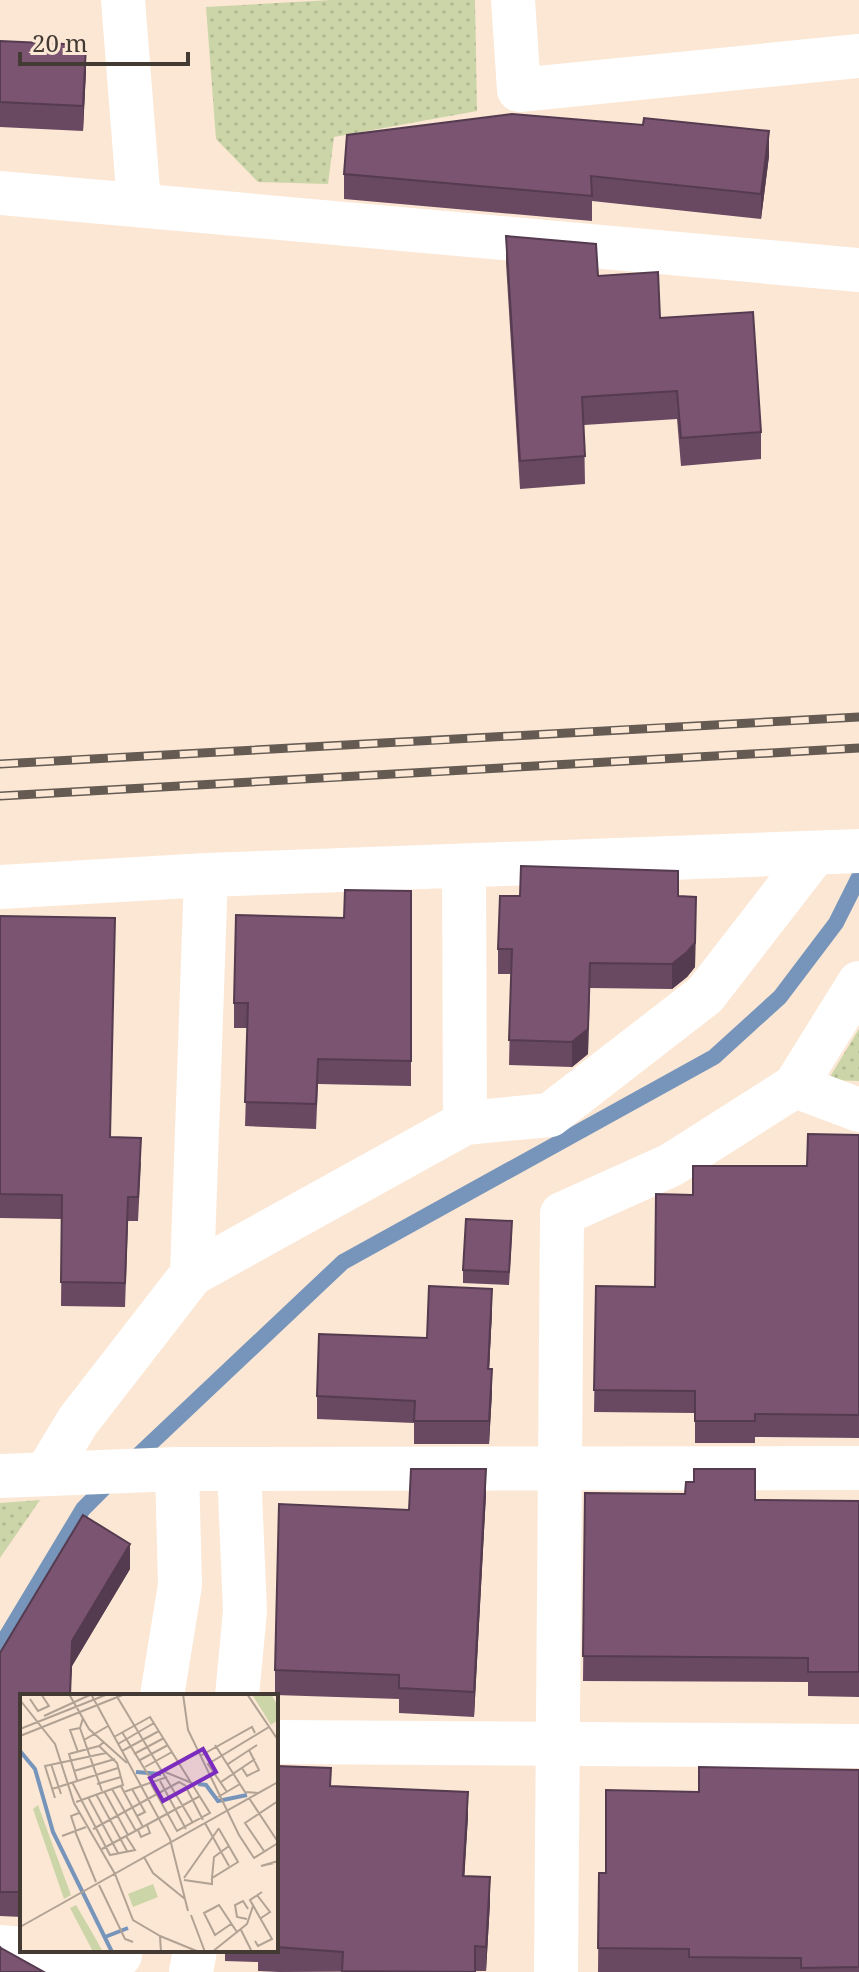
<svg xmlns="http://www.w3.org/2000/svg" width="859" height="1972" viewBox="0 0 859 1972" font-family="'Noto Serif',serif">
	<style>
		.park { fill: url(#park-dots) }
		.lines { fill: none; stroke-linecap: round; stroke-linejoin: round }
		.stream { stroke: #7795bb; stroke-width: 16 }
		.minor { stroke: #fff; stroke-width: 44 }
		.rail-casing { stroke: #655b52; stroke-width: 9 }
		.rail { stroke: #fbe7d4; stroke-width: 6; stroke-dasharray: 18; stroke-linecap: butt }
		.wall { fill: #694861 }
		.shaded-wall { fill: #553b4f }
		.building { fill: #7a5471; stroke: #553b4f; stroke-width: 2 }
		.inset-river { fill: none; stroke: #7795bb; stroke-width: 4 }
		.inset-road { fill: none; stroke: #b1a294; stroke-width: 2 }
		.view { fill: #7b2cbf; fill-opacity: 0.15; stroke: #7b2cbf; stroke-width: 4 }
		.inset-edge { fill: none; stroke: #423a33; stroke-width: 4 }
	</style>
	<defs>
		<pattern id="park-dots" width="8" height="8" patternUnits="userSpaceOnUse" patternTransform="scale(2)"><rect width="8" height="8" fill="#ccd5a8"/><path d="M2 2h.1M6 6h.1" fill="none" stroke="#b0b891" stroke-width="1.8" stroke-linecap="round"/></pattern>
	</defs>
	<rect width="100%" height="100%" fill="#fbe7d4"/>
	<path class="park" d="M 331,0 L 475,0 L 477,111 L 334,137 L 328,184 L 258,182 L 216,139 L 206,7 Z
		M 859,1029 L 859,1081 L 828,1080 Z
		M 40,1500 L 0,1558 L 0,1503 Z"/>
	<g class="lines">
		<path class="stream" d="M 130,1463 L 343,1262 L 714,1057 L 780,997 L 836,923 L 859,877
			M 0,1647 L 83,1509 L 113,1479"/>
		<path class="minor" d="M 123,0 L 139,203
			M 513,0 L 519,90 L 859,56
			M 0,193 L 859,270
			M 464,866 L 465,1123
			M 0,887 L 206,875 L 859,851
			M 859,983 L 795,1086 L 859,1110
			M 192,1274 L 206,875
			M 46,1474 L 78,1421 L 192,1274 L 465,1123 L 550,1115 L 705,995 L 815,853
			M 0,1476 L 177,1469 L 859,1468
			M 162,1696 L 180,1585 L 177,1469
			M 237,1696 L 245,1611 L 239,1469
			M 276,1742 L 859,1746
			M 0,1947 L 22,1949
			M 40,1950 L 120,1955
			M 191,1972 L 195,1950
			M 556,1972 L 562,1214 L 671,1165 L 795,1086"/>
		<g class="rail-casing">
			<path id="rail" d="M 0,764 L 859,717
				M 0,796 L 859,748"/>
		</g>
		<use href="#rail" class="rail"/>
	</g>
	<path class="wall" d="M 0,41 L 86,70 L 83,131 L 0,127 Z
		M 769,156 L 761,219 L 592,201 L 592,221 L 344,199 L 344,174 Z
		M 506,236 L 598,276 L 660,318 L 761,432 L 761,459 L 681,466 L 677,419 L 584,425 L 585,484 L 520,489 L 506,263 Z
		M 411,891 L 411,1086 L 318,1084 L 316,1129 L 245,1126 L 248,1028 L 234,1028 L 234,1003 L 344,918 Z
		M 678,896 L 696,921 L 695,967 L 687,977 L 672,989 L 590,988 L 588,1054 L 572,1067 L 509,1065 L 511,974 L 498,974 L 498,949 Z
		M 0,916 L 110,1137 L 141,1162 L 138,1221 L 128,1221 L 125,1307 L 61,1306 L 62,1219 L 0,1218 Z
		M 859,1135 L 859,1438 L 755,1437 L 755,1443 L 695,1443 L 695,1413 L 594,1412 L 596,1286 L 655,1287 L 693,1195 L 807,1166 Z
		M 512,1235 L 509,1285 L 463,1283 L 463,1270 Z
		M 492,1311 L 489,1369 L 492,1392 L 489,1444 L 414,1444 L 414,1423 L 317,1419 L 317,1396 L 427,1338 Z
		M 585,1493 L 755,1500 L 859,1501 L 859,1697 L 808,1696 L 808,1682 L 583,1681 Z
		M 486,1494 L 474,1717 L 399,1713 L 399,1699 L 275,1695 L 275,1670 L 409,1510 Z
		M 130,1569 L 72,1666 L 22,1696 L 22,1917 L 0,1916 L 0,1653 Z
		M 276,1766 L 331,1786 L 468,1816 L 464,1876 L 490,1902 L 486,1971 L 279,1972 L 258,1971 L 258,1962 L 225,1961 L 225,1950 L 276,1950 Z
		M 859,1770 L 859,1972 L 598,1972 L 599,1873 L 606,1873 L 699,1792 Z"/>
	<path class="shaded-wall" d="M 86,45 L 86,70 L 83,131 L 83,106 Z
		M 769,131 L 769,156 L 761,219 L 761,194 Z
		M 696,897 L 695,967 L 687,977 L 672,989 L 672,964 Z
		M 590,963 L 588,1054 L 572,1067 L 572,1042 Z
		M 492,1289 L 492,1311 L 488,1392 L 488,1369 Z
		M 492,1369 L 492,1392 L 489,1444 L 489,1421 Z
		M 486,1469 L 486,1494 L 474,1717 L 474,1692 Z
		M 130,1544 L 130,1569 L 72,1666 L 70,1696 L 72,1641 Z
		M 468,1792 L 468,1816 L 463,1900 L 463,1876 Z
		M 490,1877 L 490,1902 L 486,1971 L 486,1947 Z"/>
	<path class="building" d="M 0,41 L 86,45 L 83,106 L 0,102 Z
		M 512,114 L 643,125 L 644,118 L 769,131 L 761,194 L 591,176 L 592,196 L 344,174 L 347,135 Z
		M 506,236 L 596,244 L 598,276 L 658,272 L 660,318 L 753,312 L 761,432 L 681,438 L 677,391 L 582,397 L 585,456 L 520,461 Z
		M 521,866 L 678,871 L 678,896 L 696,897 L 695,943 L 687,952 L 672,964 L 590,963 L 588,1029 L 572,1042 L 509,1040 L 512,949 L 498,949 L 500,896 L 520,896 Z
		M 345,890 L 411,891 L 411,1061 L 318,1059 L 316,1104 L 245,1102 L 248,1003 L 234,1003 L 236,915 L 344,918 Z
		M 0,916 L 115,918 L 110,1137 L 141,1138 L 138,1197 L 128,1197 L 125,1283 L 61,1282 L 62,1195 L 0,1194 Z
		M 808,1134 L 859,1135 L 859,1415 L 755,1414 L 755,1421 L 695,1421 L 695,1391 L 594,1390 L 596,1286 L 655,1287 L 656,1194 L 693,1195 L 693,1166 L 807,1166 Z
		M 466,1219 L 512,1221 L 509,1272 L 463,1270 Z
		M 429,1286 L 492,1289 L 488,1369 L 492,1369 L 489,1421 L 414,1421 L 415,1401 L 317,1396 L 319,1334 L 427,1338 Z
		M 411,1469 L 486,1469 L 474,1692 L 399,1688 L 399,1675 L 275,1670 L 279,1504 L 409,1510 Z
		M 694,1469 L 755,1469 L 755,1500 L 859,1501 L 859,1672 L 808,1672 L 808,1658 L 583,1656 L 585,1493 L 685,1494 L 686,1482 L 694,1482 Z
		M 83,1515 L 130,1544 L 72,1641 L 70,1696 L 22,1696 L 22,1892 L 0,1892 L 0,1653 Z
		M 276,1766 L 331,1768 L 330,1786 L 468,1792 L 463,1876 L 490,1877 L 486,1947 L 475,1946 L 475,1972 L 342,1971 L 343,1952 L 276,1947 Z
		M 699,1767 L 859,1770 L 859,1967 L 801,1968 L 801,1958 L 689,1957 L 689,1949 L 598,1948 L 599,1873 L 606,1873 L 606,1790 L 699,1792 Z
		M 0,1947 L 1,1948 L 44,1972 L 0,1972 Z"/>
	<g transform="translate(20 1694)">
		<rect width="258" height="258" fill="#fbe7d4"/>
		<path d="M 251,0 L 258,12 L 258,26 L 251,31 L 233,2 ZM 133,190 L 138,203 L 113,213 L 108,200 Z" fill="#ccd5a8"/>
		<path d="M 18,111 L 51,201 L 44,205 L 13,115 ZM 56,211 L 73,240 L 83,258 L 73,258 L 69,250 L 50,214 Z" fill="#ccd5a8"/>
		<path class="inset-river" d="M 0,57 L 15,75 L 33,138 L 92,258M 116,78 L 141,80M 178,90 L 186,91 L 198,107 L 227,101M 85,243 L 108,234"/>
		<path class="inset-road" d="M 49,0 L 69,35 L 107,69M 71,0 L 150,145 L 168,217M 163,0 L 168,36 L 219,141 L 234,164 L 258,149M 227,0 L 258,46M 96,1 L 173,129M 10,5 L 18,17 L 29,12 L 21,0M 0,6 L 35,50 L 54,109 L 95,180 L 113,226 L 140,242 L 141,258M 24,22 L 72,0M 63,24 L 60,34 L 82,97M 0,35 L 88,0M 102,38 L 132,87M 0,42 L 105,0M 94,43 L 130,23 L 190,119 L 157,137 L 131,90M 64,46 L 88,32M 98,50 L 134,29M 195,51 L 225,98 L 239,99M 102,57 L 139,37M 58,58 L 50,36 L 60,34M 114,60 L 144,44M 180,62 L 232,33 L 235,39M 120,66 L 148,51M 31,70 L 41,100M 208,70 L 237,51M 125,73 L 152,58M 222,74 L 227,82 L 239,76 L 229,56M 54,77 L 95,65M 145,78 L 172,89M 57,86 L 49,60 L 79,52M 140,87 L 166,135M 52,88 L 90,161 L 115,156 L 106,142M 201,88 L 235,65M 77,90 L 101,83M 101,92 L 104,98 L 147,83M 166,93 L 183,126M 32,95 L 98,74M 92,95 L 116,137M 112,95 L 125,118 L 117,122M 84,97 L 108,141M 104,98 L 123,133M 207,98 L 188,70 L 249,33M 76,100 L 107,157M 68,103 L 98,159M 198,103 L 220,90M 35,104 L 25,72 L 86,59M 229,104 L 258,148M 56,108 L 103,91 L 97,69 L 79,52 L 84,48M 185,129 L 209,172M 73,135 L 159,88 L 166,92M 199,135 L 218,168 L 192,184 L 194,163 L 209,152M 118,136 L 121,143 L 130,139 L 127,131M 55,137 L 76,188M 56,137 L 51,122 L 59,119M 42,142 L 66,133M 82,155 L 180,102M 244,157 L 225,129 L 258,107M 124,163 L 133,179 L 165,205M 254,169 L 241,172 L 258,167M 164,184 L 199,134M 164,186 L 192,190 L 192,184M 79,191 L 105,245 L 113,248M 237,201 L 250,218 L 241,224M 171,221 L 185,258M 227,225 L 217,223 L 215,211 L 223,207 L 228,215M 211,230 L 195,241 L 184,219 L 199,211 L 217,238 L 227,230 L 233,212M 0,233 L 258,88M 221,236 L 232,258M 140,242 L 179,258M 235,247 L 238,252 L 252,245 L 230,206 L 242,198M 192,258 L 217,238"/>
		<path class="view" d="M 183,55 L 196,78 L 143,107 L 130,84 Z"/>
		<rect width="258" height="258" class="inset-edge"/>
	</g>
	<path d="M20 52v12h168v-12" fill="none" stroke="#423a33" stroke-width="4"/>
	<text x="32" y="52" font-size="24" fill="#423a33" stroke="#fbe7d4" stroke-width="6" paint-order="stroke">20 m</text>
</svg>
